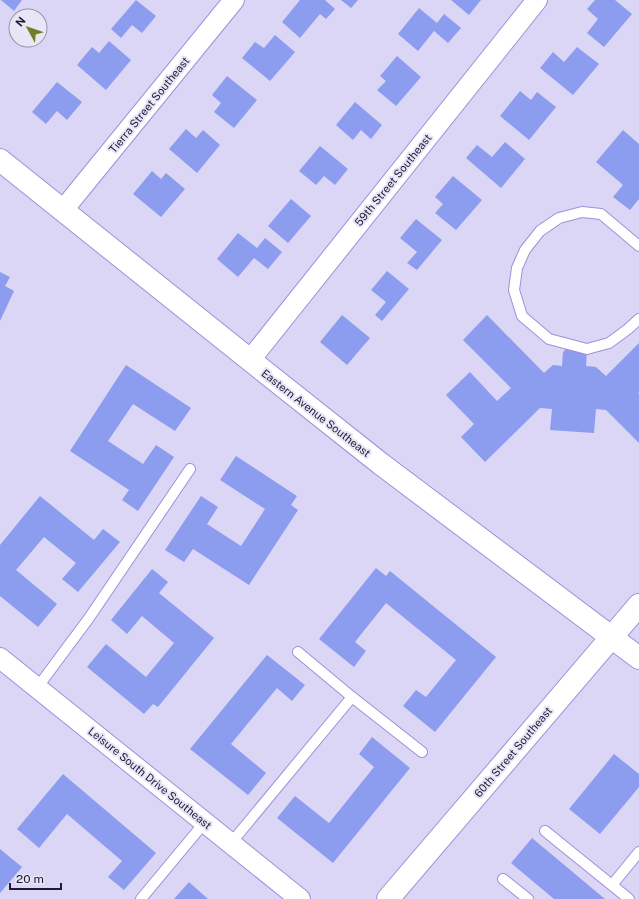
<svg xmlns="http://www.w3.org/2000/svg" width="639" height="899" viewBox="0 0 639 899" font-family="'Public Sans',sans-serif">
	<style>
		.building { fill: #8c9cef }
		.lines { fill: none; stroke-linecap: round; stroke-linejoin: round }
		.service-casing { stroke: #a08ed9; stroke-width: 12 }
		.minor-casing { stroke: #a08ed9; stroke-width: 22 }
		.tertiary-casing { stroke: #a08ed9; stroke-width: 24 }
		.secondary-casing { stroke: #a08ed9; stroke-width: 24 }
		.service { stroke: #fff; stroke-width: 10 }
		.minor { stroke: #fff; stroke-width: 20 }
		.tertiary { stroke: #fff; stroke-width: 22 }
		.secondary { stroke: #fff; stroke-width: 22 }
		.labels { text-anchor: middle; dominant-baseline: central; stroke-width: 4; stroke-linejoin: round; paint-order: stroke }
		.street-label { font-size: 11px; fill: #211936; stroke: #e8e5f6 }
	</style>
	<rect width="100%" height="100%" fill="#dcd6f6"/>
	<path class="building" d="M 1,0 L 22,0 L 14,11 Z
		M 136,0 L 156,16 L 142,33 L 132,25 L 121,38 L 111,29 Z
		M 300,0 L 325,0 L 335,9 L 326,19 L 320,14 L 300,38 L 282,22 Z
		M 341,0 L 358,0 L 351,8 Z
		M 451,0 L 481,0 L 469,15 Z
		M 595,0 L 615,0 L 632,14 L 604,47 L 587,33 L 598,19 L 587,9 Z
		M 419,8 L 437,23 L 444,14 L 461,28 L 448,43 L 434,31 L 418,51 L 398,34 Z
		M 275,35 L 295,52 L 270,81 L 242,58 L 255,42 L 264,48 Z
		M 109,41 L 131,60 L 106,90 L 77,65 L 92,47 L 99,53 Z
		M 577,47 L 599,64 L 573,95 L 540,68 L 553,52 L 564,62 Z
		M 397,56 L 421,77 L 396,106 L 377,90 L 386,81 L 380,76 Z
		M 227,76 L 257,100 L 234,128 L 214,112 L 221,103 L 212,95 Z
		M 57,82 L 82,102 L 67,120 L 57,111 L 46,124 L 32,112 Z
		M 520,91 L 531,100 L 537,92 L 556,107 L 529,140 L 500,116 Z
		M 355,102 L 382,125 L 371,139 L 361,130 L 353,140 L 336,125 Z
		M 186,129 L 196,138 L 203,130 L 220,145 L 197,173 L 169,149 Z
		M 623,130 L 639,144 L 639,199 L 630,210 L 613,197 L 623,185 L 596,162 Z
		M 505,142 L 525,159 L 501,188 L 466,158 L 477,145 L 492,157 Z
		M 320,146 L 348,169 L 335,185 L 324,176 L 316,185 L 299,171 Z
		M 152,171 L 161,179 L 166,173 L 185,189 L 161,217 L 133,194 Z
		M 453,176 L 482,200 L 456,230 L 435,213 L 443,204 L 435,197 Z
		M 291,199 L 311,216 L 288,243 L 268,226 Z
		M 416,219 L 442,240 L 417,270 L 407,263 L 417,252 L 400,238 Z
		M 238,233 L 257,248 L 265,238 L 282,252 L 268,269 L 254,258 L 238,277 L 217,259 Z
		M 387,271 L 409,289 L 382,321 L 375,315 L 386,302 L 371,290 Z
		M 0,272 L 10,277 L 5,286 L 14,291 L 0,321 Z
		M 342,315 L 370,338 L 347,365 L 320,342 Z
		M 487,315 L 544,373 L 553,365 L 562,366 L 563,352 L 566,349 L 587,351 L 586,366 L 596,367 L 606,376 L 639,343 L 639,392 L 638,393 L 639,394 L 639,443 L 606,410 L 596,409 L 594,433 L 550,430 L 552,409 L 540,408 L 485,462 L 461,437 L 474,424 L 446,395 L 470,372 L 497,401 L 511,388 L 463,340 Z
		M 126,365 L 191,408 L 175,431 L 133,404 L 108,441 L 143,464 L 156,445 L 174,457 L 138,511 L 122,500 L 129,490 L 70,451 Z
		M 236,456 L 297,496 L 291,505 L 298,510 L 249,585 L 193,549 L 184,562 L 165,550 L 201,496 L 218,507 L 207,524 L 241,546 L 265,509 L 220,480 Z
		M 40,496 L 94,540 L 103,529 L 120,542 L 78,592 L 62,579 L 76,563 L 44,537 L 16,570 L 57,604 L 38,627 L 0,596 L 0,545 Z
		M 376,568 L 386,576 L 390,571 L 496,657 L 435,732 L 403,706 L 416,690 L 426,697 L 456,660 L 386,603 L 355,642 L 366,651 L 354,667 L 319,639 Z
		M 152,569 L 168,582 L 159,593 L 214,638 L 158,707 L 153,704 L 144,714 L 87,667 L 106,644 L 146,677 L 174,643 L 142,616 L 127,634 L 111,620 Z
		M 267,655 L 305,685 L 292,701 L 277,688 L 231,744 L 266,773 L 248,795 L 190,749 Z
		M 372,737 L 410,768 L 333,863 L 277,818 L 295,796 L 329,823 L 374,767 L 359,754 Z
		M 614,754 L 639,774 L 639,787 L 600,834 L 569,809 Z
		M 63,774 L 156,853 L 124,890 L 108,877 L 122,861 L 67,814 L 39,848 L 17,829 Z
		M 532,838 L 605,899 L 554,899 L 511,863 Z
		M 0,849 L 22,867 L 0,893 Z
		M 189,882 L 208,899 L 174,899 Z"/>
	<g class="lines">
		<g class="service-casing">
			<path id="service" d="M 639,246 L 601,214 L 582,212 L 559,218 L 540,231 L 525,250 L 517,268 L 514,290 L 522,316 L 549,339 L 587,349 L 609,343 L 628,329 L 639,319
				M 37,688 L 89,618 L 190,469
				M 352,697 L 422,752
				M 545,831 L 629,899
				M 231,843 L 352,697 L 298,652
				M 503,879 L 528,899
				M 612,885 L 639,852
				M 141,899 L 205,822"/>
		</g>
		<g class="minor-casing">
			<path id="minor" d="M 63,210 L 234,0
				M 250,360 L 537,0
				M 0,658 L 300,899"/>
		</g>
		<g class="tertiary-casing">
			<path id="tertiary" d="M 0,160 L 250,360 L 381,464 L 639,658"/>
		</g>
		<g class="secondary-casing">
			<path id="secondary" d="M 388,899 L 639,605"/>
		</g>
		<use href="#service" class="service"/>
		<use href="#minor" class="minor"/>
		<use href="#tertiary" class="tertiary"/>
		<use href="#secondary" class="secondary"/>
	</g>
	<g class="labels">
		<g class="street-label">
			<text transform="translate(149 105) rotate(-51)">Tierra Street Southeast</text>
			<text transform="translate(393 180) rotate(-51)">59th Street Southeast</text>
			<text transform="translate(316 413) rotate(38)">Eastern Avenue Southeast</text>
			<text transform="translate(513 752) rotate(-50)">60th Street Southeast</text>
			<text transform="translate(150 778) rotate(39)">Leisure South Drive Southeast</text>
		</g>
	</g>
	<g transform="translate(28 28) rotate(310)"><circle r="19" fill="#e8e5f6" stroke="#9893a9"/>
	<path d="M0-3L7 15L0 10L-7 15Z" fill="#747c27"/>
	<text y="-6" font-size="11" font-weight="bold" text-anchor="middle" fill="#211936">N</text>
	</g>
	<path d="M10 883v6h51v-6" fill="none" stroke="#211936" stroke-width="2"/>
	<text x="16" y="883" font-size="12" fill="#211936" stroke="#e8e5f6" stroke-width="3" paint-order="stroke">20 m</text>
</svg>
